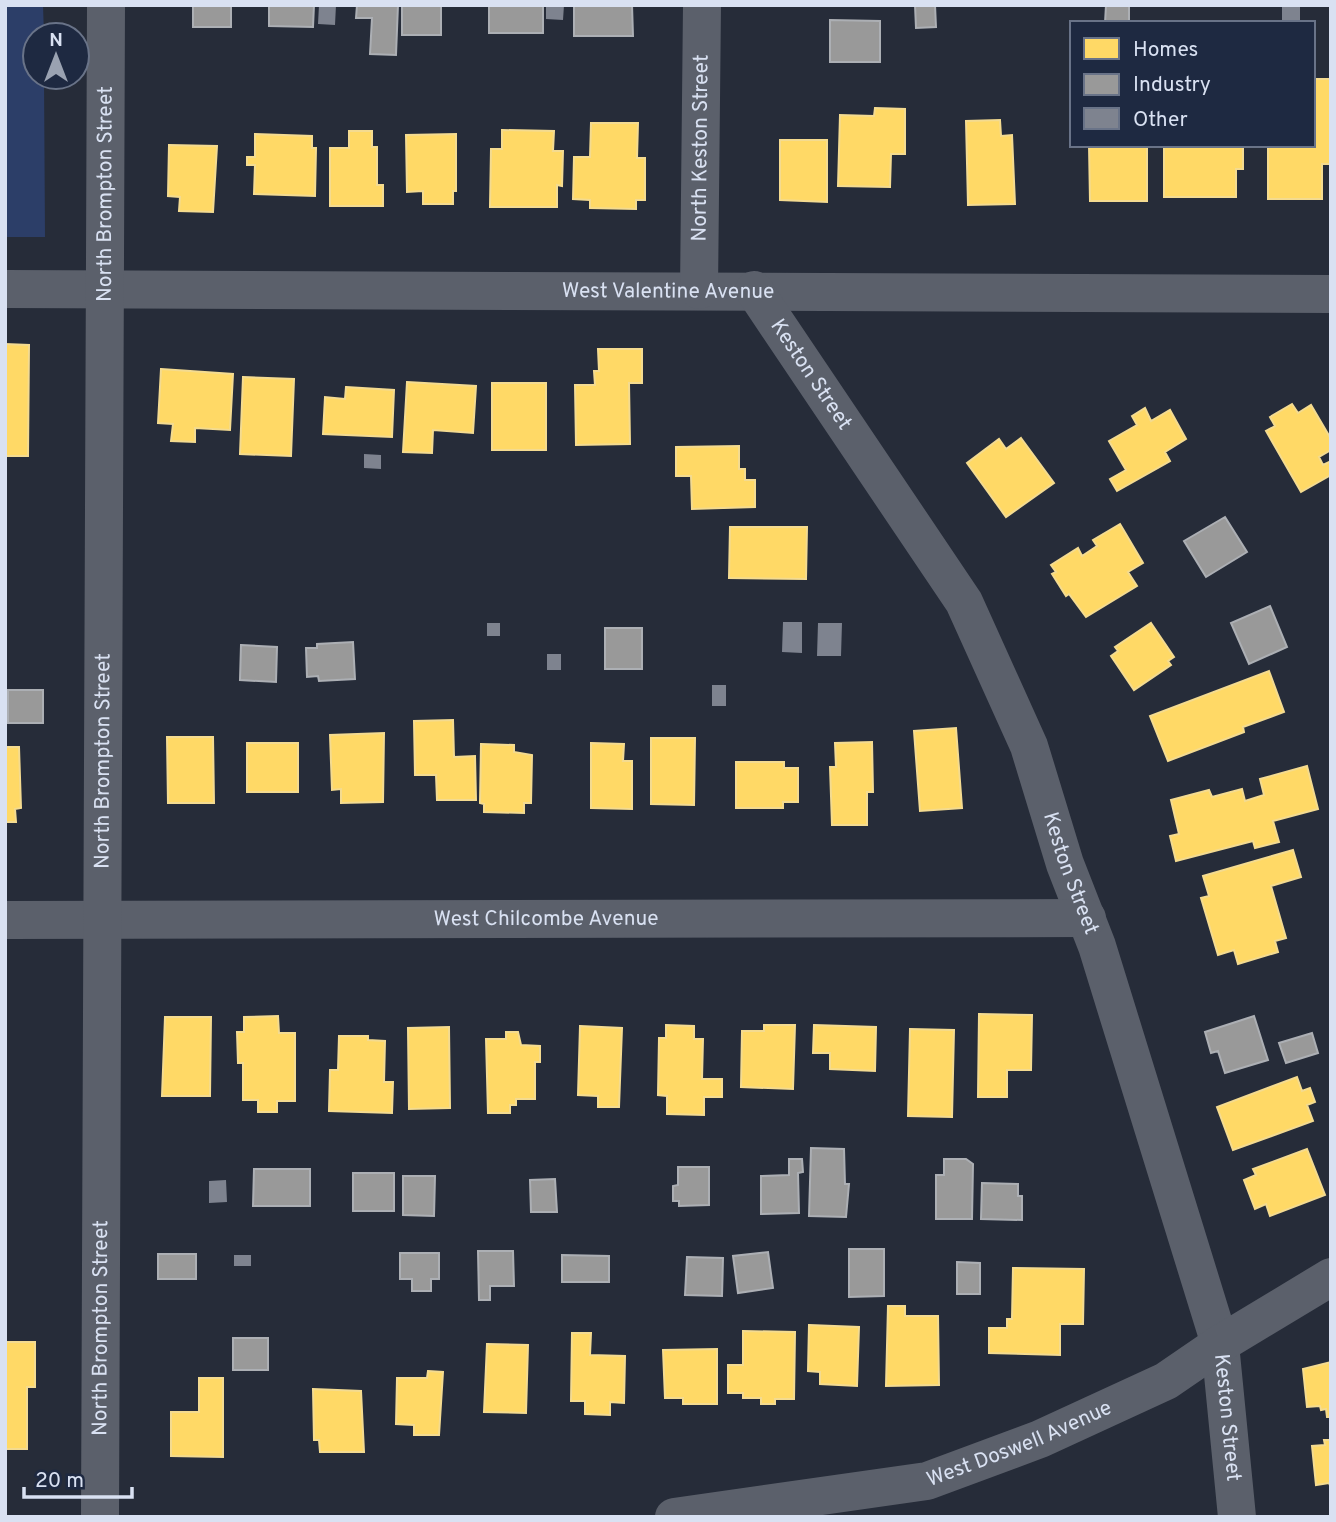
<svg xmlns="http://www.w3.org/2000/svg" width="1336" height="1522" viewBox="0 0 1336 1522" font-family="Overpass,sans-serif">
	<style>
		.green { fill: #2c3e68 }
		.homes { fill: #ffd966; stroke: #f4db90; stroke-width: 2 }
		.industry { fill: #999; stroke: #acafb4; stroke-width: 2 }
		.building { fill: #7e838f }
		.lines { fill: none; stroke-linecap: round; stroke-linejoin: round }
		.minor { stroke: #5b606b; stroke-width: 38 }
		.labels { text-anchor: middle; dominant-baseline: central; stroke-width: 7; stroke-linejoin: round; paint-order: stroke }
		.street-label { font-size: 21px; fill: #d9e1f2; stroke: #1e2941 }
	</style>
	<rect width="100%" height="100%" fill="#262c39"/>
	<path class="green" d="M 5,5 L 43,5 L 44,35 L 35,35 L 35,77 L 44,77 L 45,237 L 5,237 Z"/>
	<path class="homes" d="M 1313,79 L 1331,79 L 1331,164 L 1322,164 L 1322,199 L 1268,199 L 1268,145 L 1313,145 Z
		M 875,108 L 905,109 L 905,154 L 891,154 L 890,187 L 838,186 L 840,115 L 874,116 Z
		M 1000,120 L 1001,136 L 1012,135 L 1015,204 L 968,205 L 966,121 Z
		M 591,123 L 638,123 L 637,158 L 645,158 L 645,200 L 636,200 L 636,209 L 590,208 L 590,200 L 573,199 L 574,157 L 590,157 Z
		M 502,130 L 554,131 L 553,151 L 563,151 L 562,186 L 557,185 L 557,207 L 490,207 L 491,149 L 502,149 Z
		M 349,131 L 372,131 L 372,147 L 377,147 L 377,185 L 383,185 L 383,206 L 330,206 L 330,148 L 349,148 Z
		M 255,134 L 312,136 L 312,148 L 316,148 L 315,196 L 254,194 L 255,165 L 247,165 L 247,157 L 255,157 Z
		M 456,134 L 456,191 L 453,191 L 453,204 L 423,204 L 423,191 L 407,192 L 406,135 Z
		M 780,140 L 827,140 L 827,202 L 780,200 Z
		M 169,145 L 217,146 L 213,212 L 179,211 L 180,197 L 168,196 Z
		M 1089,145 L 1147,145 L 1147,201 L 1090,201 Z
		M 1164,145 L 1243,145 L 1243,169 L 1236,169 L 1236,197 L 1164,197 Z
		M 5,344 L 29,345 L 28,456 L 5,456 Z
		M 598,349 L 642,349 L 642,383 L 629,383 L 630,444 L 576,445 L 575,385 L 595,385 L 594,371 L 599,371 Z
		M 161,369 L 233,374 L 230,430 L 195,428 L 195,442 L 171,441 L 173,424 L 158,423 Z
		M 243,377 L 294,379 L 291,456 L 240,454 Z
		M 407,382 L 476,386 L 473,433 L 433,430 L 432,453 L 403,452 Z
		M 492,383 L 546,383 L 546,450 L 492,450 Z
		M 346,387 L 394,390 L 392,437 L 323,434 L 325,397 L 345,399 Z
		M 1292,404 L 1298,413 L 1311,405 L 1331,439 L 1331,450 L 1319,457 L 1323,465 L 1331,461 L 1331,475 L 1301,492 L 1266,431 L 1275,426 L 1270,417 Z
		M 1145,408 L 1151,421 L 1170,410 L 1186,439 L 1165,452 L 1170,461 L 1117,491 L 1110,479 L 1126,470 L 1109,441 L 1137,425 L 1132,416 Z
		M 1021,438 L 1054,483 L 1006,517 L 967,463 L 999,439 L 1006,449 Z
		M 739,446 L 739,469 L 745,469 L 745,480 L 755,480 L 755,507 L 692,509 L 691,476 L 676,476 L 676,447 Z
		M 1120,524 L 1143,563 L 1128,572 L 1137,586 L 1086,617 L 1069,594 L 1066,596 L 1052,574 L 1056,572 L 1051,565 L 1078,548 L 1082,556 L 1097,546 L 1093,540 Z
		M 730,527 L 807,527 L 806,579 L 729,578 Z
		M 1151,623 L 1174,657 L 1168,661 L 1171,665 L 1134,690 L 1111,656 L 1118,651 L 1115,647 Z
		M 1269,671 L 1284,712 L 1243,727 L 1244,732 L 1168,761 L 1150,716 Z
		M 453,720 L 454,757 L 475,756 L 476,800 L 437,800 L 436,775 L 415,775 L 414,721 Z
		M 956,728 L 962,808 L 920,811 L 914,731 Z
		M 384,733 L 383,802 L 341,803 L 341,789 L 332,790 L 330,735 Z
		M 167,737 L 213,737 L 214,803 L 168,803 Z
		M 651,738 L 695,738 L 694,805 L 651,804 Z
		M 872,742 L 873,792 L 867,792 L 867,825 L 832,825 L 830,767 L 836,767 L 835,743 Z
		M 247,743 L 298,743 L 298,792 L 247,792 Z
		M 591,743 L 624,744 L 623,761 L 632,761 L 632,809 L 591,808 Z
		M 481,744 L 514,745 L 514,752 L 532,755 L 531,803 L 524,803 L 524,813 L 484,812 L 484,804 L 480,803 Z
		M 5,747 L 19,747 L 21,808 L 15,809 L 16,822 L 5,822 Z
		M 736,762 L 784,762 L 784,768 L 798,768 L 798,802 L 783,802 L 783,808 L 736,808 Z
		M 1307,766 L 1318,809 L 1273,821 L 1279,842 L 1255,848 L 1253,841 L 1176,861 L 1170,836 L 1179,834 L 1171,800 L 1209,790 L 1212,797 L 1242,789 L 1245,801 L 1264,795 L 1260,779 Z
		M 1293,850 L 1301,877 L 1271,886 L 1286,938 L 1275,941 L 1278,952 L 1238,964 L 1234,950 L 1218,955 L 1201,898 L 1209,896 L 1203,876 Z
		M 979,1014 L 1032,1015 L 1031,1070 L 1007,1070 L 1007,1097 L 978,1097 Z
		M 278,1016 L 279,1033 L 295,1033 L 295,1101 L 277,1101 L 277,1112 L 258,1112 L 258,1100 L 243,1100 L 243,1063 L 238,1063 L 237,1032 L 244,1032 L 244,1017 Z
		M 165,1017 L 211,1017 L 210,1096 L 162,1096 Z
		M 666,1025 L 694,1026 L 694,1039 L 703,1039 L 702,1079 L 722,1079 L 722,1097 L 704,1097 L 704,1115 L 667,1114 L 667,1096 L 658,1095 L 659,1038 L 666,1038 Z
		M 764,1025 L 795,1025 L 793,1089 L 741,1087 L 742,1031 L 764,1031 Z
		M 814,1025 L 876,1027 L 875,1071 L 830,1069 L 830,1053 L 813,1053 Z
		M 580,1026 L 622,1028 L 619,1107 L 598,1107 L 598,1096 L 578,1095 Z
		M 449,1027 L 450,1108 L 409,1109 L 408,1028 Z
		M 910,1029 L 954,1030 L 952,1117 L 908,1116 Z
		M 506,1032 L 518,1032 L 521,1045 L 540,1046 L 540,1062 L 535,1062 L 535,1099 L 516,1099 L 516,1105 L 510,1105 L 510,1113 L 488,1113 L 486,1039 L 506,1039 Z
		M 339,1036 L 368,1036 L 368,1040 L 385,1041 L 384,1082 L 393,1082 L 392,1113 L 329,1111 L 330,1070 L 338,1070 Z
		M 1297,1077 L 1302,1091 L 1310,1088 L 1315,1102 L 1307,1105 L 1313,1121 L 1233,1150 L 1217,1107 Z
		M 1307,1149 L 1325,1195 L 1270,1216 L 1266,1204 L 1255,1209 L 1244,1180 L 1256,1175 L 1253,1169 Z
		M 1013,1268 L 1084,1269 L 1083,1324 L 1060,1324 L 1060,1355 L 989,1353 L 989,1328 L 1007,1328 L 1007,1319 L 1012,1319 Z
		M 888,1306 L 905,1306 L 905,1316 L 938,1316 L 939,1385 L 886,1386 Z
		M 809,1325 L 859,1327 L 857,1386 L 820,1384 L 820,1372 L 808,1371 Z
		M 743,1331 L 795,1332 L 794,1399 L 775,1399 L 775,1404 L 761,1404 L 761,1398 L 743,1398 L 743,1393 L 728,1393 L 728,1365 L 743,1365 Z
		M 572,1333 L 591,1333 L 590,1355 L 625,1356 L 624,1403 L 610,1402 L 610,1415 L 585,1414 L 585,1401 L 571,1401 Z
		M 5,1342 L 35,1342 L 35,1387 L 27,1387 L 27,1449 L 6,1449 L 6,1475 Z
		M 487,1344 L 528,1345 L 526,1413 L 484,1412 Z
		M 717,1349 L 717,1404 L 683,1404 L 683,1398 L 665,1398 L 663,1350 Z
		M 1331,1362 L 1331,1417 L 1327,1417 L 1326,1409 L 1321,1410 L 1320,1406 L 1307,1407 L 1303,1369 Z
		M 428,1371 L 443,1372 L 439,1435 L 414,1435 L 414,1425 L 396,1424 L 397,1378 L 427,1378 Z
		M 199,1378 L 223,1378 L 223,1457 L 171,1456 L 171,1412 L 199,1412 Z
		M 313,1389 L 361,1391 L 364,1452 L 320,1452 L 319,1440 L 314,1440 Z
		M 1324,1440 L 1331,1440 L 1331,1488 L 1329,1483 L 1316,1485 L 1312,1446 L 1325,1445 Z"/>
	<path class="industry" d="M 193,5 L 231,5 L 231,27 L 193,27 Z
		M 269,5 L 314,5 L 313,27 L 269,26 Z
		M 357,5 L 398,5 L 396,55 L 370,54 L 372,18 L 356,18 Z
		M 402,5 L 441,5 L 441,35 L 402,35 Z
		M 489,5 L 543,5 L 543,33 L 489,33 Z
		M 574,5 L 632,5 L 633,36 L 574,36 Z
		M 915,5 L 935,5 L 936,27 L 916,28 Z
		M 1106,5 L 1129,5 L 1129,23 L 1105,23 Z
		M 830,20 L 880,21 L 880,62 L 830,62 Z
		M 1225,517 L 1247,552 L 1206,577 L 1184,541 Z
		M 1270,606 L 1287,647 L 1249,664 L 1231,623 Z
		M 605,628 L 642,628 L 642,669 L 605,669 Z
		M 353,642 L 355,679 L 319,681 L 318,676 L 307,677 L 306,648 L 317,648 L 317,644 Z
		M 241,645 L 277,647 L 276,682 L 240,680 Z
		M 8,690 L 43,690 L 43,723 L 8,723 Z
		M 1254,1016 L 1268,1060 L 1225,1073 L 1218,1051 L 1211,1053 L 1205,1032 Z
		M 1312,1033 L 1318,1053 L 1286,1063 L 1279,1043 Z
		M 811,1148 L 844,1149 L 845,1184 L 849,1184 L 846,1217 L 809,1216 Z
		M 789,1159 L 802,1159 L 803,1172 L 798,1173 L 799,1213 L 761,1214 L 761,1176 L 789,1175 Z
		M 944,1159 L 966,1159 L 973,1164 L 972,1219 L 936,1219 L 936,1175 L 944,1175 Z
		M 678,1167 L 709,1167 L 709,1205 L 679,1206 L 679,1201 L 673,1201 L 673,1186 L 678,1185 Z
		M 254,1169 L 310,1169 L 310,1206 L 253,1206 Z
		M 353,1173 L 394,1173 L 394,1211 L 353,1211 Z
		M 403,1176 L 435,1176 L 434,1216 L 403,1215 Z
		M 555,1179 L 557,1212 L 531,1212 L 530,1180 Z
		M 982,1183 L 1018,1184 L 1018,1196 L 1022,1196 L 1022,1220 L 981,1219 Z
		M 849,1249 L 884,1249 L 884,1296 L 849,1297 Z
		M 478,1251 L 513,1251 L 514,1286 L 490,1286 L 490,1300 L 479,1300 Z
		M 768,1252 L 773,1288 L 738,1293 L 733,1256 Z
		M 400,1253 L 439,1253 L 439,1279 L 431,1279 L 431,1291 L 412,1291 L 412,1279 L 400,1279 Z
		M 158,1254 L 196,1254 L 196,1279 L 158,1279 Z
		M 562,1255 L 609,1256 L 609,1282 L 562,1282 Z
		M 687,1257 L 723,1258 L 722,1296 L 685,1295 Z
		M 957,1262 L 980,1263 L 980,1294 L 957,1294 Z
		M 233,1338 L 268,1338 L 268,1370 L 233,1370 Z"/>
	<path class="building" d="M 319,5 L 336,5 L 335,25 L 318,24 Z
		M 546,5 L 564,5 L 563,20 L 546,19 Z
		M 1282,5 L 1300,5 L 1300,22 L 1282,22 Z
		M 364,454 L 381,455 L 381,469 L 364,468 Z
		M 783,622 L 802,622 L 802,653 L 782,652 Z
		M 487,623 L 500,623 L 500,636 L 487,636 Z
		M 818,623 L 842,623 L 841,656 L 817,656 Z
		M 547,654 L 561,654 L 561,670 L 547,670 Z
		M 712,685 L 726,685 L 726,706 L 712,706 Z
		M 226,1180 L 227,1202 L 209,1203 L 209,1181 Z
		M 234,1255 L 251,1255 L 251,1266 L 234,1266 Z"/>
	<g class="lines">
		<g class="minor">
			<path id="s1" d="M 5,289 L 1331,294"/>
			<path id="s2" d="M 699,290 L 702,5"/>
			<path id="s3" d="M 754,290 L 964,602 L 1029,746 L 1065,864 L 1097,946 L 1220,1344 L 1237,1517"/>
			<path id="s4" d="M 5,920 L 1087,918"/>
			<path id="s5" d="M 100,1517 L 106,5"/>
			<path id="s6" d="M 674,1517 L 927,1481 L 1040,1439 L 1166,1381 L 1220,1344 L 1331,1277"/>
		</g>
	</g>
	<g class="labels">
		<g class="street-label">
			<text stroke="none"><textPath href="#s2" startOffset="142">North Keston Street</textPath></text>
			<text stroke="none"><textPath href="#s5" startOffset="1323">North Brompton Street</textPath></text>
			<text stroke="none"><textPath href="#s1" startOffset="663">West Valentine Avenue</textPath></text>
			<text stroke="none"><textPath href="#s3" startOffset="102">Keston Street</textPath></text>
			<text stroke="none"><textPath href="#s5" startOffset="756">North Brompton Street</textPath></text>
			<text stroke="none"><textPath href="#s3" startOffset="668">Keston Street</textPath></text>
			<text stroke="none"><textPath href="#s4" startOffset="541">West Chilcombe Avenue</textPath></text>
			<text stroke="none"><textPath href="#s5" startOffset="189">North Brompton Street</textPath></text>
			<text stroke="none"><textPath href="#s3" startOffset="1236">Keston Street</textPath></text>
			<text stroke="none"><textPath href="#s6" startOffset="355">West Doswell Avenue</textPath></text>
		</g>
	</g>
	<rect width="1336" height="1522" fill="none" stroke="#d9e1f2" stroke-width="14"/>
	<rect x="1070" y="21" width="245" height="126" fill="#1e2941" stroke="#697388" stroke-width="2"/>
	<rect x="1084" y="38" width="35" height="21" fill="#ffd966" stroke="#697388" stroke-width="2"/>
	<text x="1133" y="56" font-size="21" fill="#d9e1f2">Homes</text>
	<rect x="1084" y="74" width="35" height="21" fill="#999999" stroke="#697388" stroke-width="2"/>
	<text x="1133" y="91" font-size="21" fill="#d9e1f2">Industry</text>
	<rect x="1084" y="108" width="35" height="21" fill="#7e838f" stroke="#697388" stroke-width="2"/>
	<text x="1133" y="126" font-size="21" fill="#d9e1f2">Other</text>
	<g transform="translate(56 56)"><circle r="33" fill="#1e2941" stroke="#697388" stroke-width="2"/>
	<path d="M0-5L12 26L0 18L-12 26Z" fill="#9aa2b1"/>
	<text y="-10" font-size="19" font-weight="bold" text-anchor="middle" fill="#d9e1f2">N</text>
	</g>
	<path d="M24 1487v10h108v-10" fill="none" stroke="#d9e1f2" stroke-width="3.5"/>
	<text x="35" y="1487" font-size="21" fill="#d9e1f2" stroke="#1e2941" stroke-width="5" paint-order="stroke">20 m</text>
</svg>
